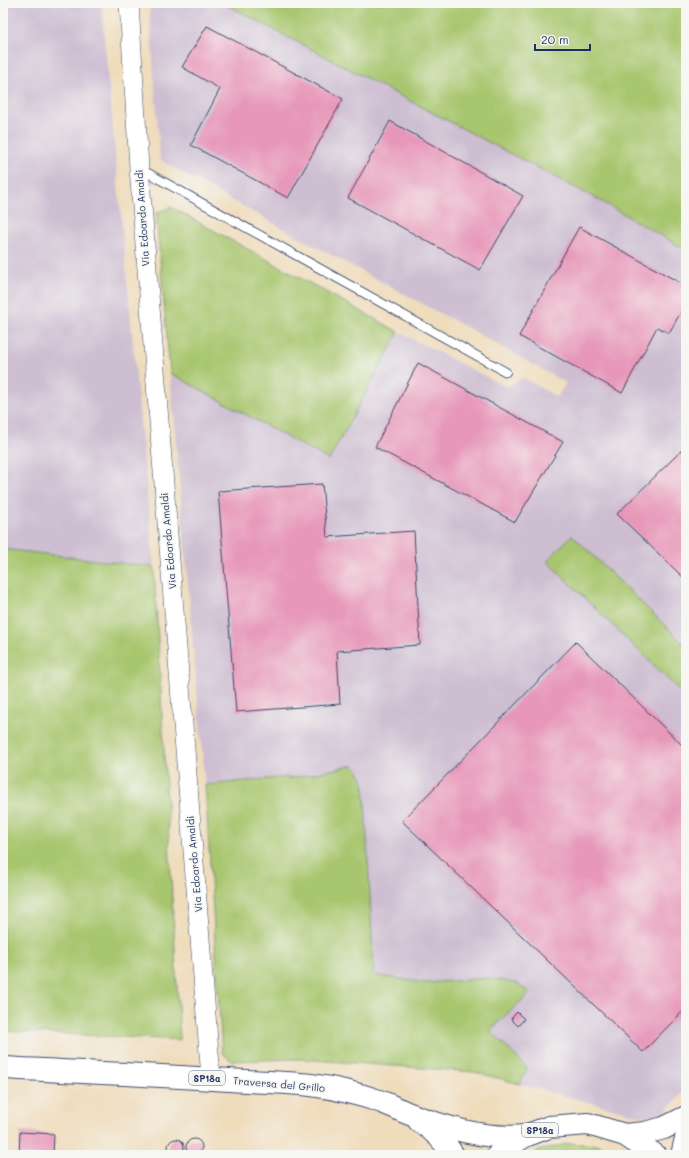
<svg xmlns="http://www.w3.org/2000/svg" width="689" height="1158" viewBox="0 0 689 1158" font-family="Mali,sans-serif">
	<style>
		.industrial { fill: #cdbed2 }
		.green { fill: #a8c66e; stroke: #627a66 }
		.building { fill: #e798b9 }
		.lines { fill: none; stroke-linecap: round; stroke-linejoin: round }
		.service-casing { stroke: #3b496c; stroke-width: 10 }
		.tertiary-casing { stroke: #3b496c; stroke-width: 20 }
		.primary-casing { stroke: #3b496c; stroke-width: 24 }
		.service { stroke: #fff; stroke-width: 8 }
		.tertiary { stroke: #fff; stroke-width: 19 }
		.primary { stroke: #fff; stroke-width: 22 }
		.labels { text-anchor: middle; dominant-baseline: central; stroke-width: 3.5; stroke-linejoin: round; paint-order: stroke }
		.shield { fill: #f6f6f2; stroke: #5d6b8a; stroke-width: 1 }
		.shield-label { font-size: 9px; font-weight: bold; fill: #1b2f5e }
		.street-label { font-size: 10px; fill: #1b2f5e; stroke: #f6f6f2 }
	</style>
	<rect width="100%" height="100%" fill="#f6f6f2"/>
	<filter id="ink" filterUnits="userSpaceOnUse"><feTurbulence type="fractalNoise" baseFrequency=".025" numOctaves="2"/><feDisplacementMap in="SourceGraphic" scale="8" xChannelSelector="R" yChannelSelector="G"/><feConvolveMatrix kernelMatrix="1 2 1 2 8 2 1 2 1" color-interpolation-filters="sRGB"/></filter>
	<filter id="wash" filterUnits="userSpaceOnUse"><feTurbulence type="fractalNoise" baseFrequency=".012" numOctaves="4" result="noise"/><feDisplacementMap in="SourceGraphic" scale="16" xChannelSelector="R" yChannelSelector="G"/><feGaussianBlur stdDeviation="0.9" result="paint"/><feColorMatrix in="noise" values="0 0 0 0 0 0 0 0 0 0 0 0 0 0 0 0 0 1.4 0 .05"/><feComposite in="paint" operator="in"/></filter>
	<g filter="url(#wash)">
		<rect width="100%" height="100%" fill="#efdcbb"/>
		<path class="industrial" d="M 3,3 L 101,3 L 154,567 L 3,549 Z
			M 149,3 L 223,3 L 599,200 L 686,250 L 686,1090 L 657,1120 L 474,1072 L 301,1059 L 287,777 L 205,785 L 170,373 L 329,460 L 399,332 L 506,387 L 523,378 L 557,397 L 566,383 L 479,334 L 298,237 L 160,160 Z"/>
		<path class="green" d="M 223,3 L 686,3 L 686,250 L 599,200 Z
			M 171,207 L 399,332 L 329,460 L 170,373 L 156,213 Z
			M 572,535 L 686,646 L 686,697 L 547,561 Z
			M 3,549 L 154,567 L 180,1040 L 3,1031 Z
			M 354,765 L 364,782 L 374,975 L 427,983 L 490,978 L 519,984 L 530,993 L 490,1030 L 527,1068 L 520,1084 L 474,1072 L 301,1059 L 232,1061 L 222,1053 L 205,785 L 287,777 L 288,779 Z
			M 569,1143 L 600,1145 L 622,1155 L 532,1155 L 538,1151 Z"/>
		<g id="blocks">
			<path class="building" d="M 207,26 L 343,99 L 288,198 L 191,145 L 220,89 L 182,67 Z
				M 390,121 L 523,196 L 480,270 L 348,198 Z
				M 579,227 L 686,286 L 686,303 L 669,333 L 657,327 L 622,393 L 519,336 Z
				M 418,363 L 563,442 L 515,522 L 375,447 Z
				M 686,446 L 686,580 L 617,514 Z
				M 322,484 L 327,537 L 414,531 L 420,645 L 337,651 L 340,704 L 236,712 L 218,491 Z
				M 576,642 L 686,749 L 686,1008 L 643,1052 L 402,821 Z
				M 517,1012 L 524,1019 L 518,1026 L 511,1019 Z
				M 20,1132 L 54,1134 L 53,1155 L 19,1155 Z
				M186 1147a8 8 0 1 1 16 0a8 8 0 1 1-16 0Z
				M168 1147a8 8 0 1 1 16 0a8 8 0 1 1-16 0Z"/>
		</g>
	</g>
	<g filter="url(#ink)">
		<use href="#blocks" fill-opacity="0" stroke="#3b496c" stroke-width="1"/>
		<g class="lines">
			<g class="service-casing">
				<path id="service" d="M 139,168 L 506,372"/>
			</g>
			<g class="tertiary-casing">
				<path id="tertiary" d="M 129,3 L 139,168 L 211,1078"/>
			</g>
			<g class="primary-casing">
				<path id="primary" d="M 3,1068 C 79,1072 154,1075 230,1080 C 257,1082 284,1082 311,1085 C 335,1088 359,1094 382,1102 C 390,1105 398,1109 407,1113 C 443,1127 485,1140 525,1136
					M 419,1121 C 433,1130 445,1141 453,1155
					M 625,1135 L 645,1133 L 664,1128 L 686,1117
					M 498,1155 L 503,1150 L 525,1136 L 549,1127 L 588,1124 L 625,1135 L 655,1155
					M 682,1155 L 686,1138"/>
			</g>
			<use href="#service" class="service"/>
			<use href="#tertiary" class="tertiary"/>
			<use href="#primary" class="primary"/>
		</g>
	</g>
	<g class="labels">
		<g class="shield">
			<rect x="189" y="1071" width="36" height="14" rx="3"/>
			<rect x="522" y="1123" width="36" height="14" rx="3"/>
		</g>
		<g class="shield-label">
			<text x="207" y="1078">SP18a</text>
			<text x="540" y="1130">SP18a</text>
		</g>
		<g class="street-label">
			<text transform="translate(142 218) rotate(-94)">Via Edoardo Amaldi</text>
			<text transform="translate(168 541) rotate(-95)">Via Edoardo Amaldi</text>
			<text transform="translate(194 864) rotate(-95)">Via Edoardo Amaldi</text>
			<text transform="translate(279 1084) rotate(5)">Traversa del Grillo</text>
		</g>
	</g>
	<rect width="689" height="1158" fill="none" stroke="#f6f6f2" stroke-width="16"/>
	<path d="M535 44v6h55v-6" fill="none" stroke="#1b2f5e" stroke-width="2"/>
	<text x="541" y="44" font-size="12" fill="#1b2f5e" stroke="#f6f6f2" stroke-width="3" paint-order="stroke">20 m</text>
</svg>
